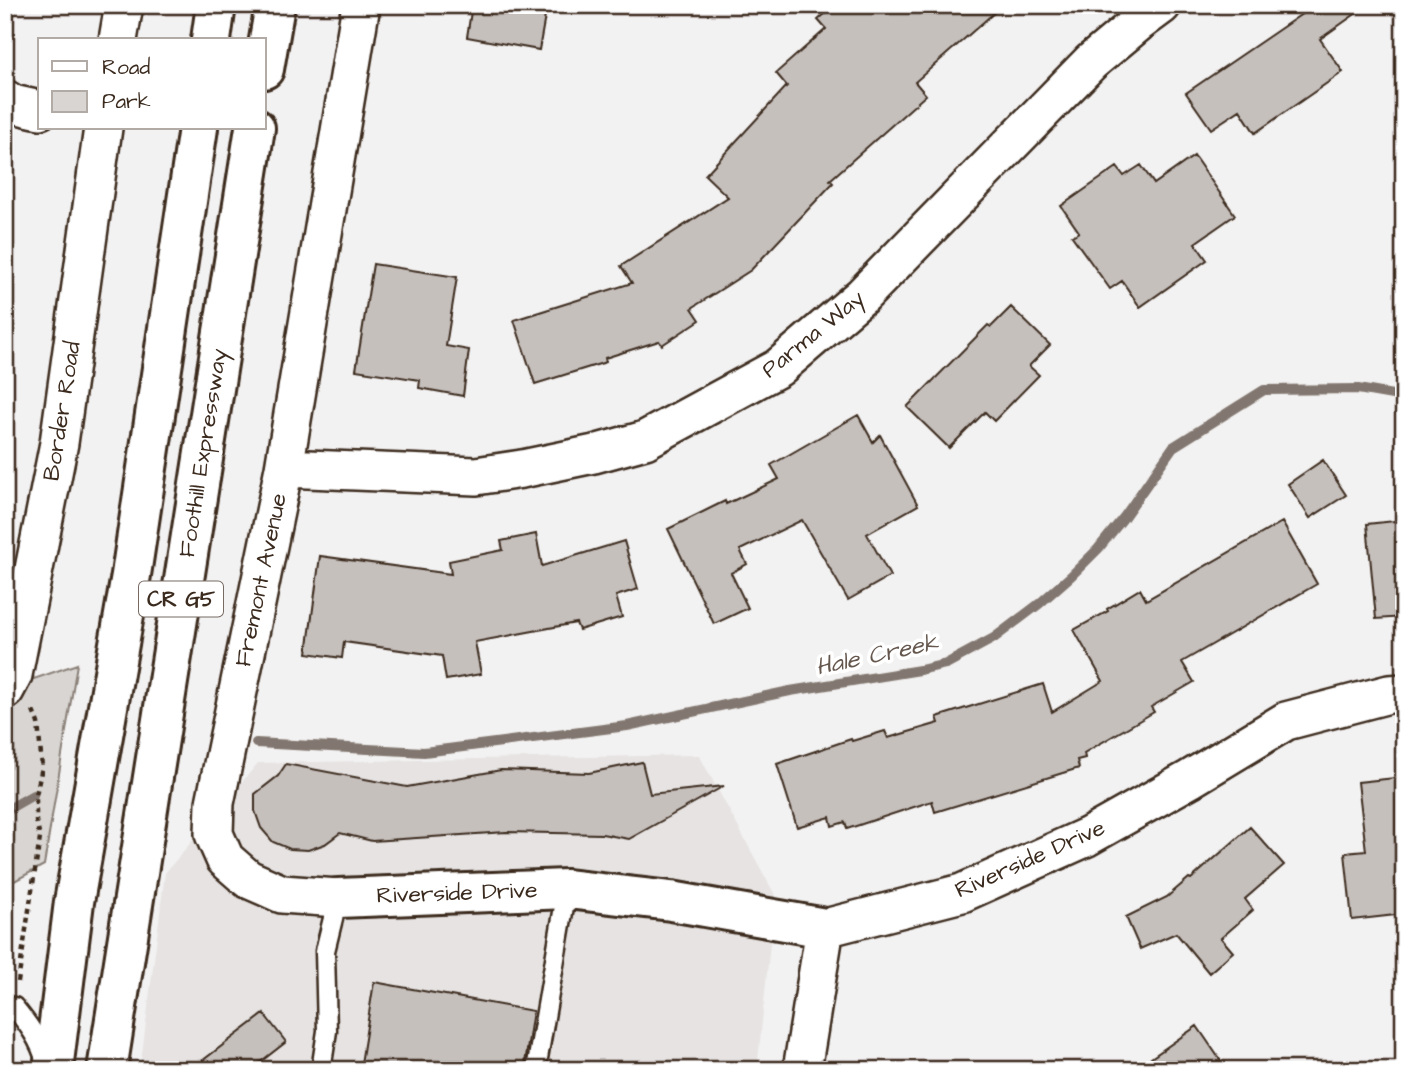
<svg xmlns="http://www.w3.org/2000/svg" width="1409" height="1075" viewBox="0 0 1409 1075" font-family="'Architects Daughter',sans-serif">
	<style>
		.built { fill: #e6e3e2 }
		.green { fill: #d8d5d2; stroke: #8a8078; stroke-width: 2 }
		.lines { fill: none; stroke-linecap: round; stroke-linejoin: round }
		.stream { stroke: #827770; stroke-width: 10 }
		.building { fill: #c6c0bd; stroke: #3b2a1e; stroke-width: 2 }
		.lane-casing { stroke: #3b2a1e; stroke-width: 23 }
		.street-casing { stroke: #3b2a1e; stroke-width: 42 }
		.secondary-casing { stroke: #3b2a1e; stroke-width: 44 }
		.highway-casing { stroke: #3b2a1e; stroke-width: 44 }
		.path { stroke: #3b2a1e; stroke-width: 4.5; stroke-dasharray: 5 5; stroke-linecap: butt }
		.lane { stroke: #fff; stroke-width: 18 }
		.street { stroke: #fff; stroke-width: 37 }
		.secondary { stroke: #fff; stroke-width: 38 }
		.highway { stroke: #fff; stroke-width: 38 }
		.labels { text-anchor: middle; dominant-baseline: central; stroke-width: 7; stroke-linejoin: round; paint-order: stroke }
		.shield { fill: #fff; stroke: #766a62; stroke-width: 2 }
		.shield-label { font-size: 21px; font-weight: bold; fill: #3b2a1e }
		.street-label { font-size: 23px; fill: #3b2a1e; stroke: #fff }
		.water-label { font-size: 24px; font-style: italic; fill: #65574e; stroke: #fff }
	</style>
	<rect width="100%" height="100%" fill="#f3f2f2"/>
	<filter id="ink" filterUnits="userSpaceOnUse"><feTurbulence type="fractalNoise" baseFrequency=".0143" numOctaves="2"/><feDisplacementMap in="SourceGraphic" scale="14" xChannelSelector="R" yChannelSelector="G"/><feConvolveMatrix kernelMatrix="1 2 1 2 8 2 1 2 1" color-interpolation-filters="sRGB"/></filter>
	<g filter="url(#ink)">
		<path class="built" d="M 699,755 L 775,895 L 757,1070 L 140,1070 L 165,873 L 258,763 Z"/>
		<path class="green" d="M 5,621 L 21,627 L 34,679 L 77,664 L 44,865 L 5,886 Z"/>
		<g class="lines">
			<path class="stream" d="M 256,743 L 424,752 L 627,726 L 790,691 L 920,670 L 946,664 L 994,638 L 1039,604 L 1071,576 L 1098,549 L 1124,517 L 1173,447 L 1264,390 L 1358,389 L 1404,397
				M 5,811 L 33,795"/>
		</g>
		<path class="building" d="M 472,5 L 547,5 L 539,50 L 467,37 Z
			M 835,5 L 1003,5 L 915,82 L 926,95 L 830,180 L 833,183 L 751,270 L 692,308 L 700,320 L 662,345 L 659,341 L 605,358 L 606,362 L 535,384 L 514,320 L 632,283 L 621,266 L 728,197 L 705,175 L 787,86 L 776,73 L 826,29 L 818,20 Z
			M 1315,5 L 1368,5 L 1320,39 L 1343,72 L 1255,133 L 1240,110 L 1211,129 L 1186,93 Z
			M 1194,156 L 1235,215 L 1195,243 L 1207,260 L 1140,307 L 1122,281 L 1110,289 L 1072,236 L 1079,232 L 1061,206 L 1117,167 L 1124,176 L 1141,165 L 1154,184 Z
			M 373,264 L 457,277 L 446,346 L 469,350 L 463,396 L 419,388 L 420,380 L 356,370 Z
			M 1011,307 L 1050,345 L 1029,366 L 1039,375 L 994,421 L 985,412 L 949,448 L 907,407 L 988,325 L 991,327 Z
			M 858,415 L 873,442 L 880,435 L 918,505 L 867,534 L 890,576 L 848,600 L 802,520 L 740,550 L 747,564 L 731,573 L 748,608 L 714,624 L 668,529 L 725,501 L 726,504 L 779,479 L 771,465 Z
			M 1323,460 L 1346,495 L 1310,518 L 1288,484 Z
			M 1404,520 L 1404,617 L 1376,619 L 1367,524 Z
			M 1282,522 L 1317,584 L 1182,662 L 1194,682 L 1151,707 L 1154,712 L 1084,753 L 1085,758 L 1077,760 L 1079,768 L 935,812 L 932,801 L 847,829 L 845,822 L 832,826 L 830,817 L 797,827 L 777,764 L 851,739 L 852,741 L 885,731 L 888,738 L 939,723 L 937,717 L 1043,684 L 1052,712 L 1103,681 L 1074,630 L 1108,611 L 1107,609 L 1140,589 L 1146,600 Z
			M 536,534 L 542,566 L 624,541 L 638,589 L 616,596 L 622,617 L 579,630 L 576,623 L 475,642 L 481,674 L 446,680 L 442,656 L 344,642 L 342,658 L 307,653 L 320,556 L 451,574 L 449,561 L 503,550 L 501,541 Z
			M 642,762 L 650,794 L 724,786 L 629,839 L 602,834 L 506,832 L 372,841 L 340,833 L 325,844 L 308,850 L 290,849 L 273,842 L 261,828 L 255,811 L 255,794 L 278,776 L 286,764 L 407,787 L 501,770 L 589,773 Z
			M 1404,777 L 1404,914 L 1352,920 L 1345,853 L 1366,851 L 1358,782 Z
			M 1250,827 L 1284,865 L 1245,899 L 1253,910 L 1221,938 L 1233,952 L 1209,973 L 1176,933 L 1140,949 L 1126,917 L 1167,897 L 1189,878 L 1191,879 Z
			M 374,982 L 533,1011 L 524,1070 L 360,1070 Z
			M 264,1014 L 286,1042 L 250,1070 L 190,1070 Z
			M 1197,1026 L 1227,1070 L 1134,1070 Z"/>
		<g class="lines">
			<g class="lane-casing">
				<path id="lane" d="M 5,1006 L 14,1007 C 28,1024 40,1040 46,1062
					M 321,1070 L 327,1031 L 325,951 L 338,898
					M 536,1070 L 567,889"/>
			</g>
			<g class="street-casing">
				<path id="street" d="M 118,40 L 124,5
					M 5,99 L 13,104 L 40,110
					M 284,468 L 476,476 L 522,469 L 594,454 L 645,440 L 778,368 L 863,295 L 1091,62 L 1139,22 L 1162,5
					M 5,690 L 13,675 L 59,443 L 103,128
					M 338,898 L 282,894 L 248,879 L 225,859 L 214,834 L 215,803 L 284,468 L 361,5
					M 802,1070 L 825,928 L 962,893 L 1087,837 L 1190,779 L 1286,721 L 1389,694 L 1404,693"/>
			</g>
			<g class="secondary-casing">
				<path id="secondary" d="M 338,898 L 567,889 L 671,901 L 825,928"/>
			</g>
			<g class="highway-casing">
				<path id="highway" d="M 211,40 L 216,5
					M 264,69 L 275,5
					M 53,1070 L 74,902 L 131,575 L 198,128
					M 107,1070 L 255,128"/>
			</g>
			<path class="path" d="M 18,982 L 40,838 L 36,821 L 36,795 L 42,767 L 38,723 L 33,711"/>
			<use href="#lane" class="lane"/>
			<use href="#street" class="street"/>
			<use href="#secondary" class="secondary"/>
			<use href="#highway" class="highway"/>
		</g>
	</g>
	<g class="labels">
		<rect class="shield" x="139" y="581.5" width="84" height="35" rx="5"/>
		<g class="shield-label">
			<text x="181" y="599">CR G5</text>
		</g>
		<g class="street-label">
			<text transform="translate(813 334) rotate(-39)">Parma Way</text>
			<text transform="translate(62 411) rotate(-81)">Border Road</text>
			<text transform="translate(203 453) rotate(-81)">Foothill Expressway</text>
			<text transform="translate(261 580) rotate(-78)">Fremont Avenue</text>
			<text transform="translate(1030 859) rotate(-24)">Riverside Drive</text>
			<text transform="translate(457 893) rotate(-2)">Riverside Drive</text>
		</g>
		<g class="water-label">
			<text transform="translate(877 655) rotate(-12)">Hale Creek</text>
		</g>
	</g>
	<rect width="1409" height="1075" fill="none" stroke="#fff" stroke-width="28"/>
	<rect x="14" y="14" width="1381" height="1047" fill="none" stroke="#3b2a1e" stroke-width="2.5" filter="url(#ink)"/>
	<rect x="38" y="38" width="228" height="91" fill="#ffffff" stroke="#b1aaa5" stroke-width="2"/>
	<rect x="52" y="61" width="35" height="10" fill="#ffffff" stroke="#b1aaa5" stroke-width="2"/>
	<text x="102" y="74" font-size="21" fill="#3b2a1e">Road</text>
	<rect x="52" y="91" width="35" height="21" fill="#d8d5d2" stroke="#b1aaa5" stroke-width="2"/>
	<text x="102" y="108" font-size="21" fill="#3b2a1e">Park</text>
</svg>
